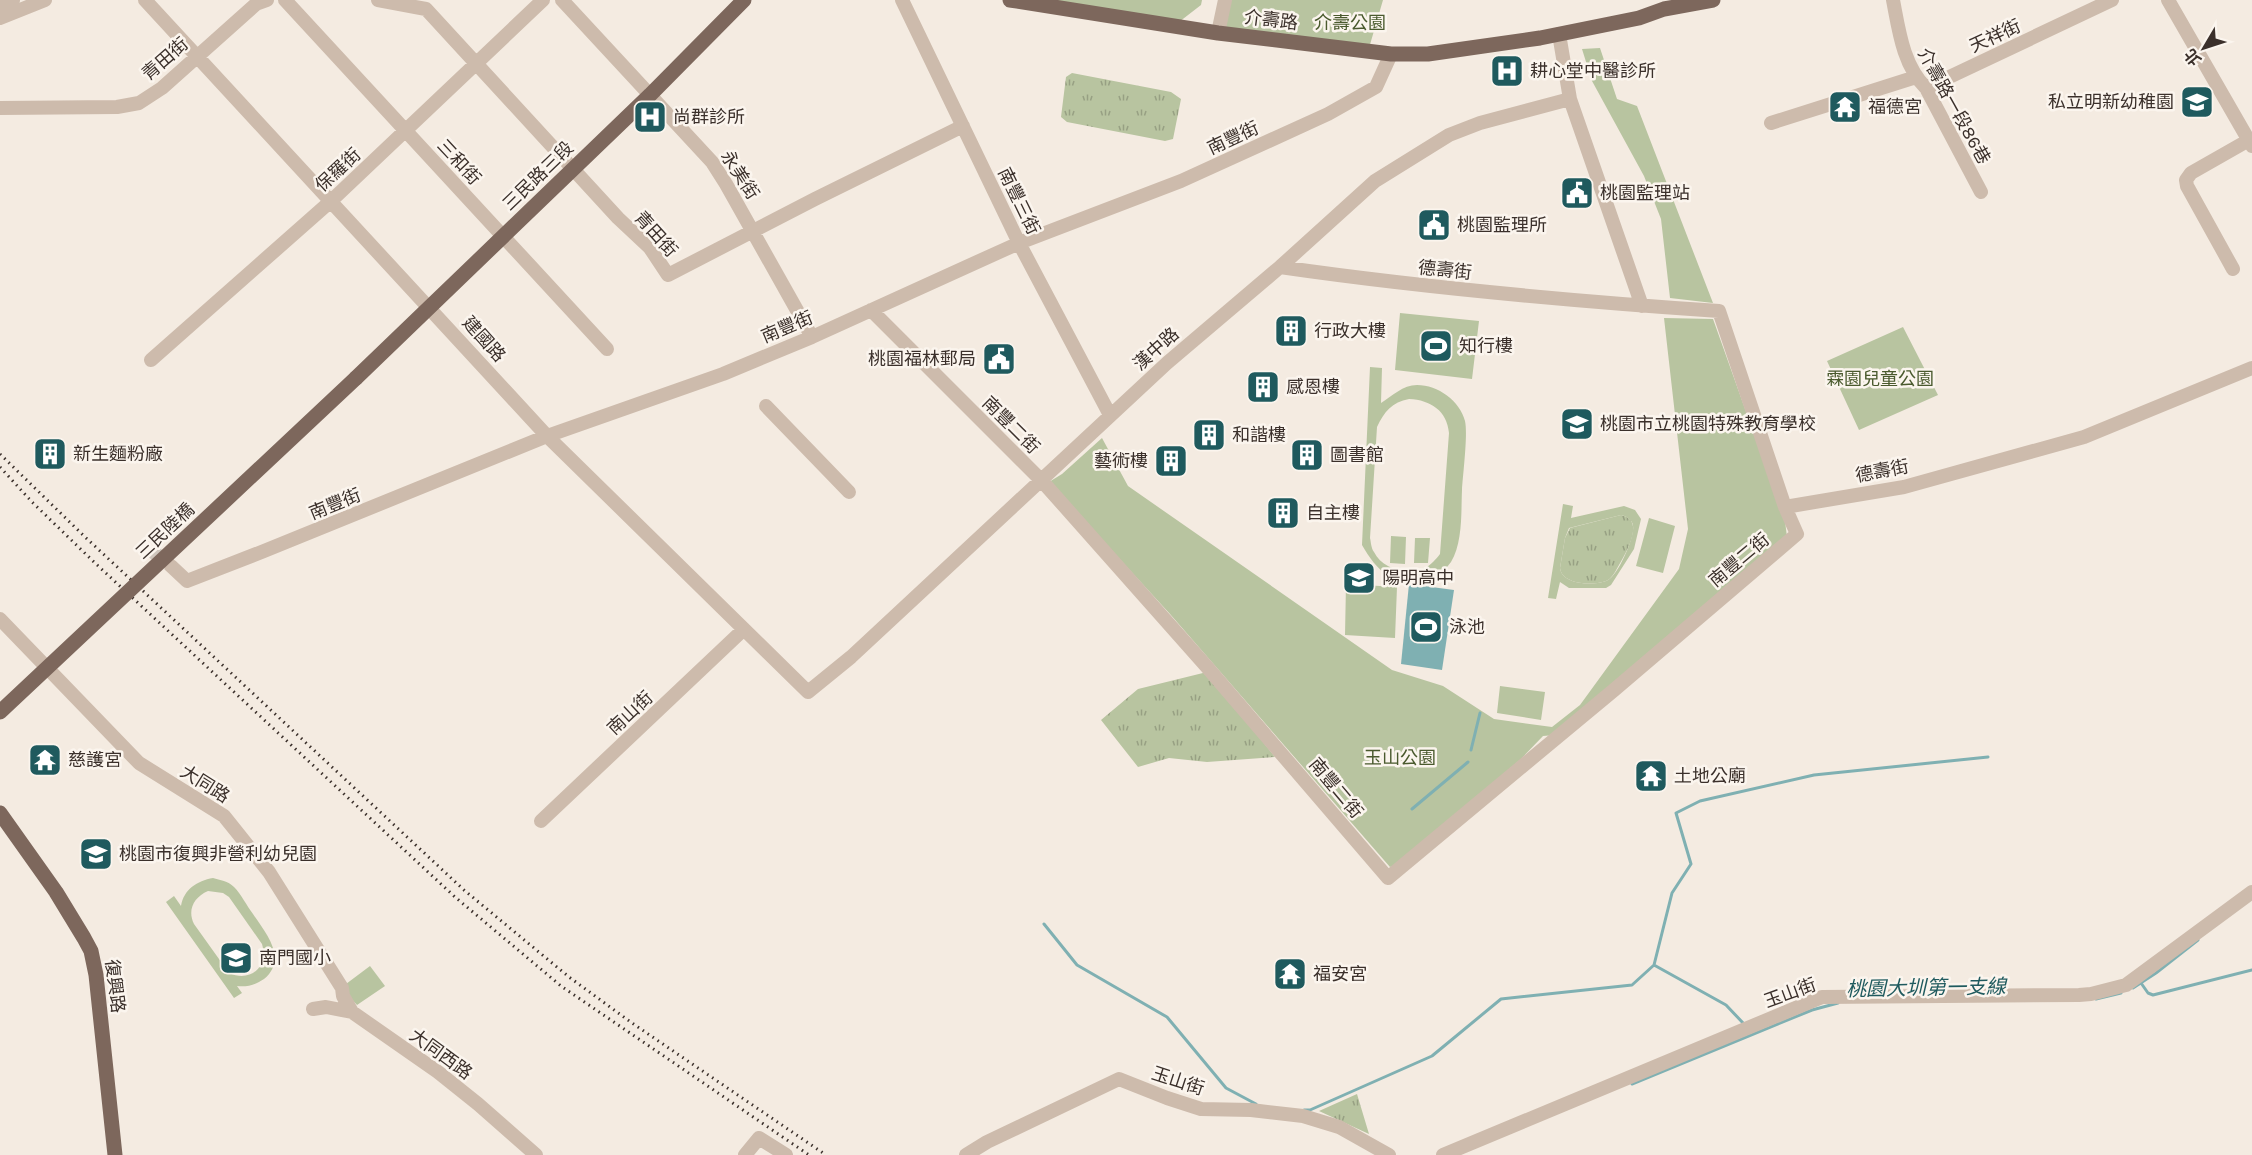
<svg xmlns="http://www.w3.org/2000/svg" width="2252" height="1155" viewBox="0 0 2252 1155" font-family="Karla,'Noto Sans TC',sans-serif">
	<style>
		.grass { fill: url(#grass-tufts) }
		.park { fill: #b8c4a0; fill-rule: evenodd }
		.water { fill: #7fb0b2 }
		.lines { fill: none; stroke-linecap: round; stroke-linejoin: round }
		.stream { stroke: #7fb0b2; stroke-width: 3 }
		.minor-tunnel { stroke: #cfc6bd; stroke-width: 14; stroke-dasharray: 14 7; stroke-linecap: butt }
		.minor { stroke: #cdbbac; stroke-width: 14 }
		.major { stroke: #7d675c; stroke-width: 15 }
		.rail { stroke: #3b302b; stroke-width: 3; stroke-dasharray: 1.5 4.5; stroke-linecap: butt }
		.major-bridge { stroke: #7d675c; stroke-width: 15 }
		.labels { text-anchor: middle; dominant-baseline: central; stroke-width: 5; stroke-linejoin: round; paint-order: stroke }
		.street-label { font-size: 18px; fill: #3b302b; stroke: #fbf5ee }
		.park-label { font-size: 18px; fill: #4a5a2e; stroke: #fbf5ee }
		.poi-label { font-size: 18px; fill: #3b302b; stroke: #fbf5ee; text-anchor: start }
		.water-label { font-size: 20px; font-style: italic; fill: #1f5a5e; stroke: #fbf5ee }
	</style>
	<defs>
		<pattern id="grass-tufts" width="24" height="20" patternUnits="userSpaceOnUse" patternTransform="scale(1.5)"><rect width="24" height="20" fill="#b8c4a0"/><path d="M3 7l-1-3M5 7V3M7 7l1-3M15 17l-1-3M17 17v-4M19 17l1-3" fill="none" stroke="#97a083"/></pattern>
	</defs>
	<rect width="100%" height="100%" fill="#f4ebe1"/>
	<path class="grass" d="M 1072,73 L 1171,92 L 1181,99 L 1173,139 L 1165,141 L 1067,122 L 1061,117 L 1066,77 Z
		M 1621,515 C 1646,520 1626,552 1619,565 C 1616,570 1613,577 1608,580 C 1598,586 1562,586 1560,568 L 1565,538 L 1570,528 Z
		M 1207,672 L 1275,757 L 1207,762 L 1169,758 L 1138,767 L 1101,720 L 1138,689 Z
		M 1357,1094 L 1369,1134 L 1319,1111 Z"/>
	<path class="park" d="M 1030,0 L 1202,0 L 1201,5 L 1179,22 Z
		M 1224,0 L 1383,0 L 1369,48 L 1216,29 Z
		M 1600,48 L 1617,99 L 1637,106 L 1713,303 L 1670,298 L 1661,219 L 1644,176 L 1592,81 L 1582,49 Z
		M 1400,313 L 1479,321 L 1472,379 L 1395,370 Z
		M 1664,318 L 1713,319 L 1785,521 L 1787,537 L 1555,735 L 1543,736 L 1521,759 L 1396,865 L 1390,867 L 1170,614 L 1049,482 L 1062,474 L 1102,438 L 1128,486 L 1392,670 L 1443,686 L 1494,719 L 1552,727 L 1580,705 L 1679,569 L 1688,529 Z
		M 1903,327 L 1938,395 L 1859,430 L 1827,361 Z
		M 1370,367 L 1382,368 L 1381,403 C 1392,396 1403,385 1417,385 C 1438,385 1460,401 1465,421 C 1468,434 1463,474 1462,490 C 1461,512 1463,542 1451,562 C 1438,581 1409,587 1389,576 C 1377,569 1369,557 1362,545 ZM 1409,399 C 1431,400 1447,411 1449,433 L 1440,554 C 1436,559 1431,565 1425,568 C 1408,576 1382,569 1374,552 C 1371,548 1371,542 1370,538 L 1377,427 C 1384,412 1392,402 1409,399 Z
		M 1563,504 L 1573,506 L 1571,518 L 1624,506 L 1635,510 L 1641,519 L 1634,549 L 1611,585 L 1606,588 L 1569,588 L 1560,582 L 1556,599 L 1548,598 ZM 1621,515 C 1626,516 1633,520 1633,526 C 1635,537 1618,575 1608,580 C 1598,586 1562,586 1560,568 L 1565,538 L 1569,528 Z
		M 1649,518 L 1675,526 L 1663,573 L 1636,566 Z
		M 1391,536 L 1406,537 L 1405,564 L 1390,563 Z
		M 1415,538 L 1430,538 L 1428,563 L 1414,563 Z
		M 1346,584 L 1397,587 L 1395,638 L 1345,635 Z
		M 1500,686 L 1545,692 L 1541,720 L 1497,713 Z
		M 213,878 C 220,880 228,881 234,887 C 241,894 247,906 253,914 C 266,933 288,959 264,979 C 255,985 247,987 237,986 L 242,993 L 234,998 L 166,902 L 174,896 L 181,906 C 184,889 197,881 213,878 ZM 208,891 L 223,893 L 229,897 L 262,944 C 269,967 250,983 229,973 L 194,924 C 187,910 194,897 208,891 Z
		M 370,966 L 385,986 L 357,1005 L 347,994 L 346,984 Z"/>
	<path class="water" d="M 1409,584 L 1454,590 L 1442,670 L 1401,664 Z"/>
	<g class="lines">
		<path class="stream" d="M 1471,750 L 1480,713
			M 1412,809 L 1468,762
			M 1044,924 L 1077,965 L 1167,1017 L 1226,1088 L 1256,1104
			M 2141,983 L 2148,993 L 2153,995 L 2252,970
			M 2133,988 L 2156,973 L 2198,940
			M 2096,999 L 2121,993
			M 1744,1024 L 1726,1005 L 1654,965 L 1672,893 L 1691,864 L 1676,813 L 1700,801 L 1814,775 L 1988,757
			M 1632,1084 L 1812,1010 L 1838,1003
			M 1304,1110 L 1310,1110 L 1432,1056 L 1501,999 L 1632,985 L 1654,965"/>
		<path class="minor-tunnel" d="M 152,551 L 170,565"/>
		<path class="minor" d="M 145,0 L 547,436 L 808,692 L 851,657 L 1167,363 L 1280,267 L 1375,181 L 1449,135 L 1480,123 L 1570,99
			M 285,0 L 607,349
			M 378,0 L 426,9 L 618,218 L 650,248 L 668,275 L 815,199 L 963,126
			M 562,0 L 712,162 L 726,184 L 812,337
			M 902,0 L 1019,243 L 1110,415
			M 1893,0 C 1899,31 1903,65 1926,88 L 1981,192
			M 2168,0 L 2252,146
			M 0,5 L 13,0
			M 0,18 L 45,0
			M 1218,33 L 1225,0
			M 1559,34 L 1570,99 L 1642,306
			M 1926,88 L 2112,0
			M 0,108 L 117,107 L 139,103 L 162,88 L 256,4 L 267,0
			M 1771,123 L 1916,77
			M 2233,269 L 2187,186 L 2186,180 L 2191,173 L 2249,140
			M 871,310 L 1042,481 L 1207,667 L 1388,878 L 1614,690 L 1797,534 L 1785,507 L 1719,311 C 1572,301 1425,288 1280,267
			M 151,360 L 331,201 L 543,0
			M 766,406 L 849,492
			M 1785,507 L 1904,487 L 2084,437 L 2252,368
			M 171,566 L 187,581 L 264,551 L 547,436 L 723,374 L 812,337 L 1019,243 L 1181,181 L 1328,114 L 1376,87 L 1391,54
			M 0,619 L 139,763 L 224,816 L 269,872 L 342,988 L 343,996 L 352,1012
			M 541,821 L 743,630
			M 313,1009 L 326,1007 L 352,1012 L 438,1072 L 478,1104 L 536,1155
			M 745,1155 L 759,1138 L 786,1155
			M 966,1155 L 987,1142 L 1119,1079 L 1167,1098 L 1201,1109 L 1251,1110 L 1303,1116 L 1339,1127 L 1389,1155
			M 1443,1155 L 1822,997 L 2079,995 L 2091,994 L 2126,985 L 2252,892"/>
		<path class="major" d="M 1010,0 L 1218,33 L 1391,54 L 1428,54 L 1540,38 L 1639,18 L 1664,9 L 1713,0
			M 356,378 L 650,95 L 744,0
			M 0,813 L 56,892 L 84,938 L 91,951 L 96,975 L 115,1155"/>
		<path class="rail" d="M 0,454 L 84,536 L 464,890 L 569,977 L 632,1023 L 826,1155
			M 0,467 L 32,502 L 95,563 L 455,897 L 561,986 L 809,1155"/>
		<path class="major-bridge" d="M 0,712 L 356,378"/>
	</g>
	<defs>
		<g id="hospital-square" transform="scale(1.725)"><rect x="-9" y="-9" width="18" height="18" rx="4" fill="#1f5a5e" stroke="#fbf5ee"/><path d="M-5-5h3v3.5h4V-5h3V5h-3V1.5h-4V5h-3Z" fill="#fff"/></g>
		<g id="school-square" transform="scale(1.725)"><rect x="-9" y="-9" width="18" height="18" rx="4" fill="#1f5a5e" stroke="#fbf5ee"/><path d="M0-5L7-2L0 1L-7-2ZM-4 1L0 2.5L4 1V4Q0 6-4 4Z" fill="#fff"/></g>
		<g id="temple-square" transform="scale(1.725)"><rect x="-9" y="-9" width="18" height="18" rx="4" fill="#1f5a5e" stroke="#fbf5ee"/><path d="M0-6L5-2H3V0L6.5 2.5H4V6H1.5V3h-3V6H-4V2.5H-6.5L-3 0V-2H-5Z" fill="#fff"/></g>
		<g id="civic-square" transform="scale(1.725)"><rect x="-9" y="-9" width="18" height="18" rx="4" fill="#1f5a5e" stroke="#fbf5ee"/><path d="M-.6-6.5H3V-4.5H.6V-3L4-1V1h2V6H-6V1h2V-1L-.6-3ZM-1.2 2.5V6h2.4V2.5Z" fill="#fff"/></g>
		<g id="building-square" transform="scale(1.725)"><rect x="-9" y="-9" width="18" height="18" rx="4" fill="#1f5a5e" stroke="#fbf5ee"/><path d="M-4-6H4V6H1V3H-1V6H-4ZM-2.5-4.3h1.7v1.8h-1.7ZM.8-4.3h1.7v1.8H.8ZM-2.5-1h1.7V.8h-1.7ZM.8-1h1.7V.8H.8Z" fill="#fff"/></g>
		<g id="stadium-square" transform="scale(1.725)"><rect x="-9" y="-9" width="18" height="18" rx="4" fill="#1f5a5e" stroke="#fbf5ee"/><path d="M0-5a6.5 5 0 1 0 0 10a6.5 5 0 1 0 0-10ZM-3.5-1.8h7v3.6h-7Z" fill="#fff"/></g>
	</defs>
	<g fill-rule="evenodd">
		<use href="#hospital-square" x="1507" y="71"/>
		<use href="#school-square" x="2197" y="102"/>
		<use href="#temple-square" x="1845" y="107"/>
		<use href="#hospital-square" x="650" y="117"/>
		<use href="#civic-square" x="1577" y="193"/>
		<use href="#civic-square" x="1434" y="225"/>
		<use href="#building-square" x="1291" y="331"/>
		<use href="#stadium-square" x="1436" y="346"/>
		<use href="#civic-square" x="999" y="359"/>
		<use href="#building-square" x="1263" y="387"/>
		<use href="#school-square" x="1577" y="424"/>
		<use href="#building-square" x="1209" y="435"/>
		<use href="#building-square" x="50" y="454"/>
		<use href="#building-square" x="1307" y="455"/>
		<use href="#building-square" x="1171" y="461"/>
		<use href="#building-square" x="1283" y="513"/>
		<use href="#school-square" x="1359" y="578"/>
		<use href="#stadium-square" x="1426" y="627"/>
		<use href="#temple-square" x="45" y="760"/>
		<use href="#temple-square" x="1651" y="776"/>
		<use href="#school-square" x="96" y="854"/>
		<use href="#school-square" x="236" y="958"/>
		<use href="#temple-square" x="1290" y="974"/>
	</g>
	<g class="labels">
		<g class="street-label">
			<text transform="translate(1271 20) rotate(7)">介壽路</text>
			<text transform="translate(1995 36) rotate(-25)">天祥街</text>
			<text transform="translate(165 59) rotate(-41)">青田街</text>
			<text transform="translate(1954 106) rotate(61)">介壽路一段86巷</text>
			<text transform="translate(1233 138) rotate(-25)">南豐街</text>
			<text transform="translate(459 162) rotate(47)">三和街</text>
			<text transform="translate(338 170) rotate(-43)">保羅街</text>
			<text transform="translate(740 175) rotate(57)">永美街</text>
			<text transform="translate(538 176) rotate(-44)">三民路三段</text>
			<text transform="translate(1019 201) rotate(64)">南豐三街</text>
			<text transform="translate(656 234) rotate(48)">青田街</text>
			<text transform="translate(1445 270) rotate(6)">德壽街</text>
			<text transform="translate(787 327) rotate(-23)">南豐街</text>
			<text transform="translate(484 339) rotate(48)">建國路</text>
			<text transform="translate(1156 349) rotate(-42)">漢中路</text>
			<text transform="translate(1011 425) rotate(45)">南豐二街</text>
			<text transform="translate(1882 471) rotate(-11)">德壽街</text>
			<text transform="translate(335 504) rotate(-22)">南豐街</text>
			<text transform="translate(165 531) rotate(-43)">三民陸橋</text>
			<text transform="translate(1739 560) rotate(-40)">南豐二街</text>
			<text transform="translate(630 713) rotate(-43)">南山街</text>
			<text transform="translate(205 784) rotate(32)">大同路</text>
			<text transform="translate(1336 788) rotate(50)">南豐二街</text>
			<text transform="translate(115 986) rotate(83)">復興路</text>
			<text transform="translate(1790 993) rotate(-20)">玉山街</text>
			<text transform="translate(441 1054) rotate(36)">大同西路</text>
			<text transform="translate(1178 1081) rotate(18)">玉山街</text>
		</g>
		<g class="park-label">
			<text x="1350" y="23">介壽公園</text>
			<text x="1880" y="379">霖園兒童公園</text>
			<text x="1400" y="758">玉山公園</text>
		</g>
		<g class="poi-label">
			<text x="1530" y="71">耕心堂中醫診所</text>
			<text x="2174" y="102" text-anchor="end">私立明新幼稚園</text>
			<text x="1868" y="107">福德宮</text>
			<text x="673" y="117">尚群診所</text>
			<text x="1600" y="193">桃園監理站</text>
			<text x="1457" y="225">桃園監理所</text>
			<text x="1314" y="331">行政大樓</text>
			<text x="1459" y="346">知行樓</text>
			<text x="976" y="359" text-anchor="end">桃園福林郵局</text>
			<text x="1286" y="387">感恩樓</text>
			<text x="1600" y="424">桃園市立桃園特殊教育學校</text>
			<text x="1232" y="435">和諧樓</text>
			<text x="73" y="454">新生麵粉廠</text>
			<text x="1330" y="455">圖書館</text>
			<text x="1148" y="461" text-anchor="end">藝術樓</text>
			<text x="1306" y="513">自主樓</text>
			<text x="1382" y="578">陽明高中</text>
			<text x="1449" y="627">泳池</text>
			<text x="68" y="760">慈護宮</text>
			<text x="1674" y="776">土地公廟</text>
			<text x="119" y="854">桃園市復興非營利幼兒園</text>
			<text x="259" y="958">南門國小</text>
			<text x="1313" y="974">福安宮</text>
		</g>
		<g class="water-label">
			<text transform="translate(1926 988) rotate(-1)">桃園大圳第一支線</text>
		</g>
	</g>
	<g transform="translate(2204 48) rotate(231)" stroke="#fbf5ee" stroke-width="4.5" paint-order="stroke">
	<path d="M0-4.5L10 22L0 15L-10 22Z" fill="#3b302b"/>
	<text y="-9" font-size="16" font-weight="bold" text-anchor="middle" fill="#3b302b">北</text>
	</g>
</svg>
